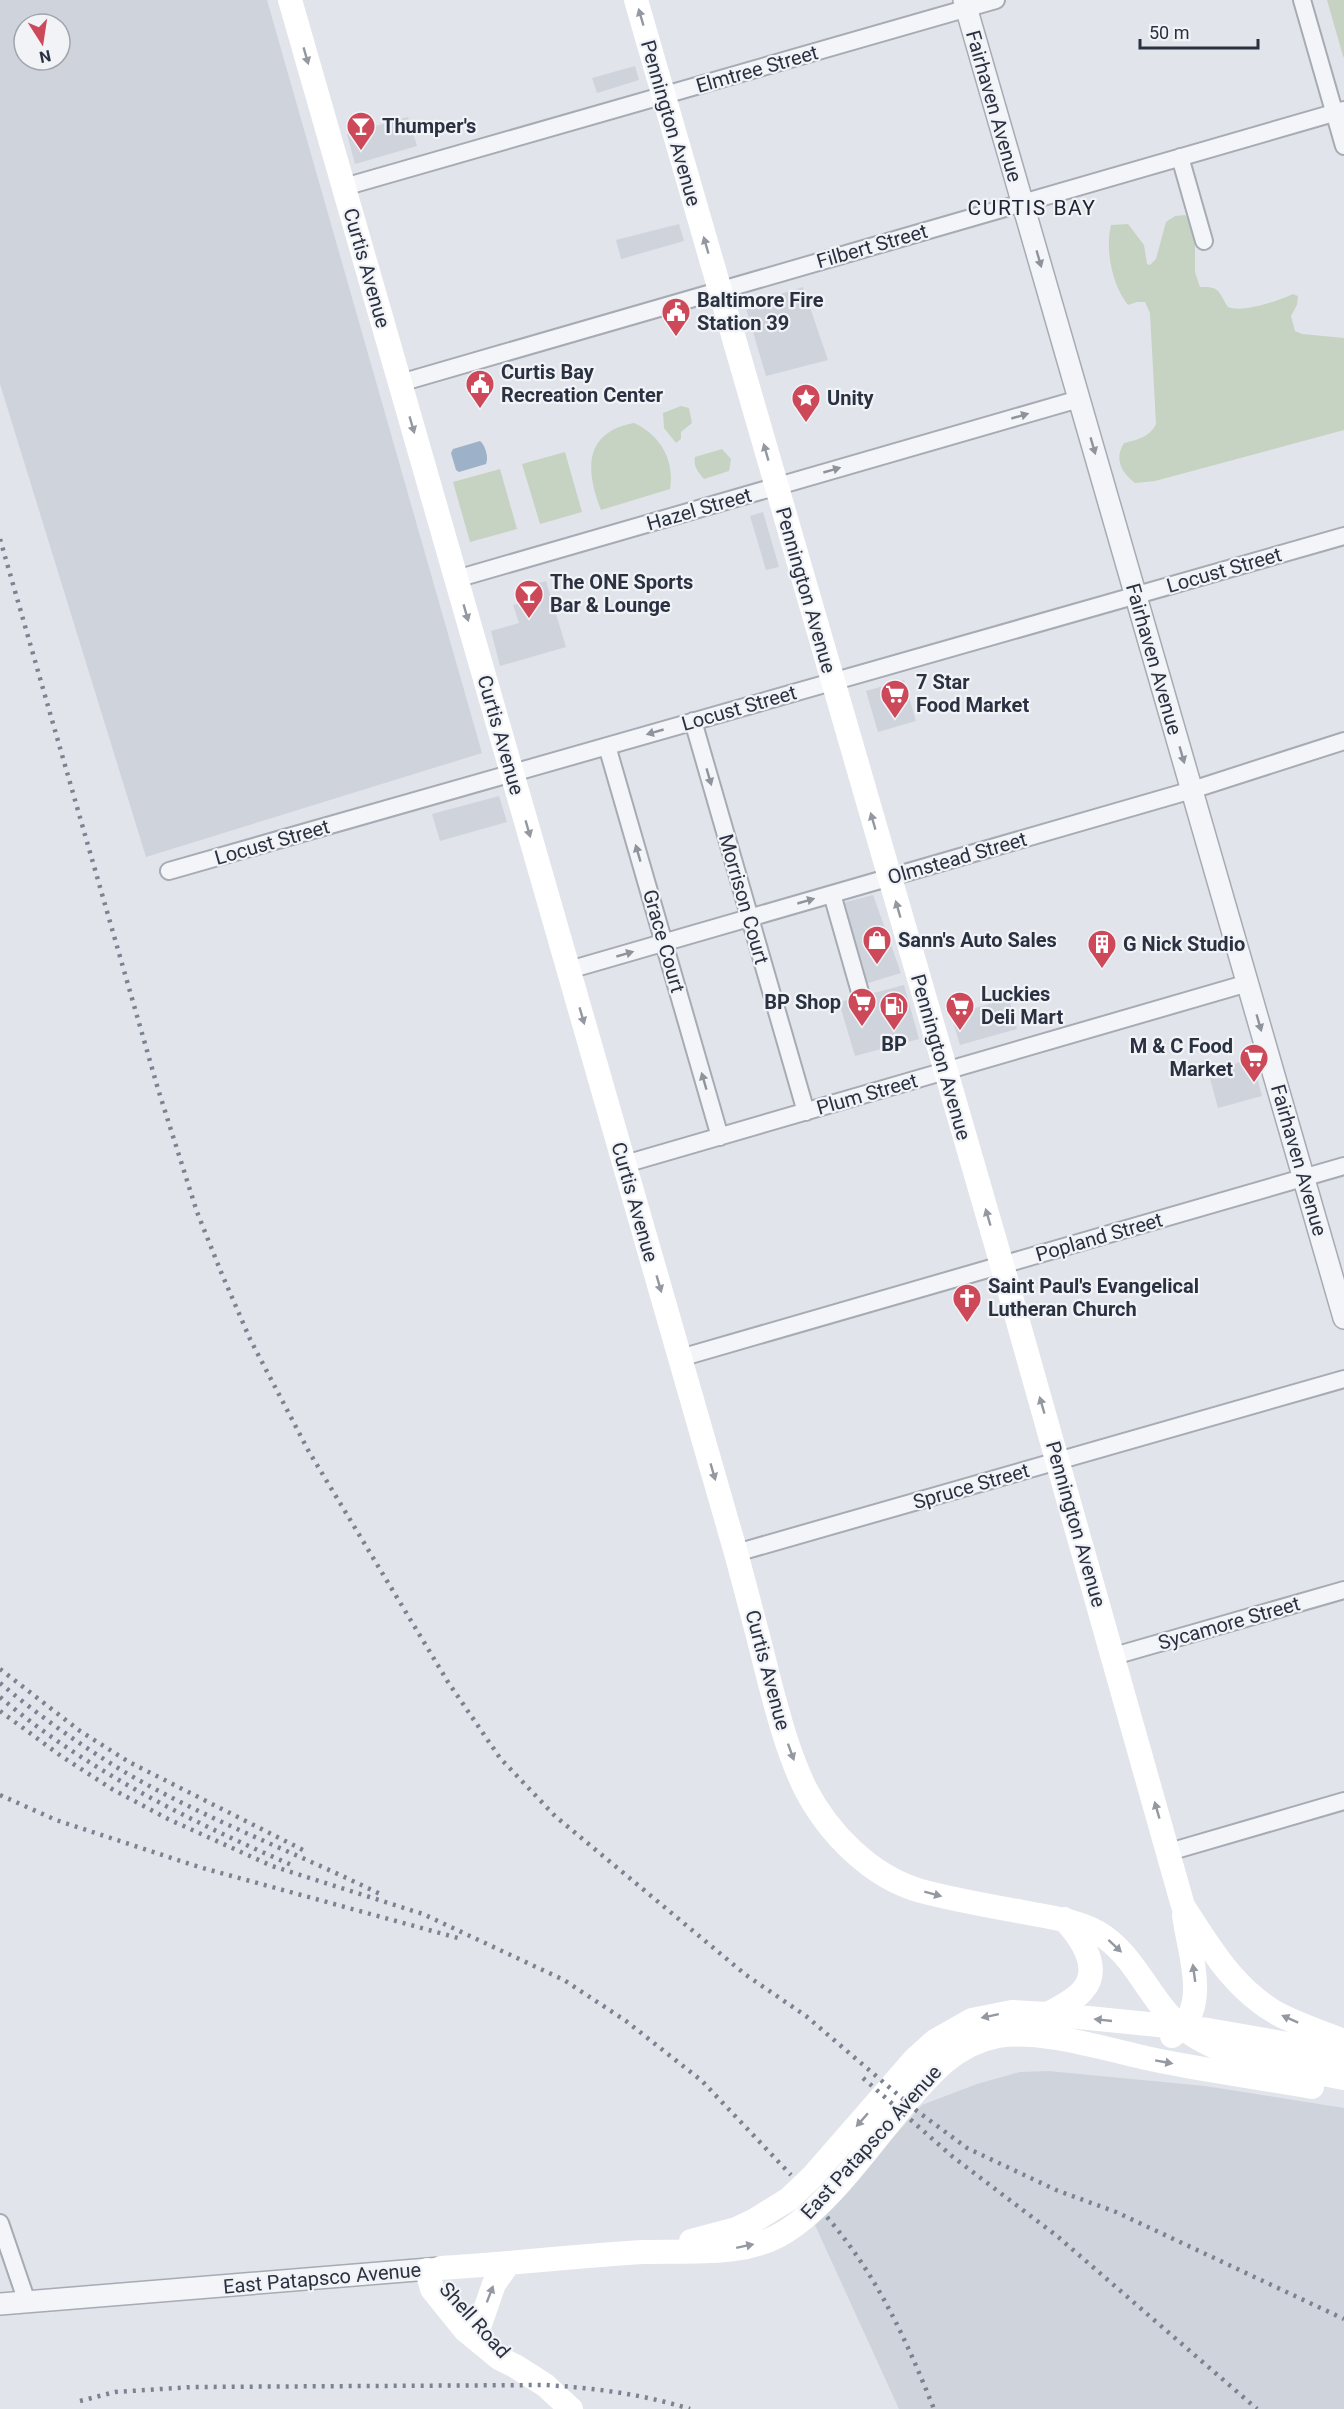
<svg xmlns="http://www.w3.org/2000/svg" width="1344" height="2409" viewBox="0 0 1344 2409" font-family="Roboto,sans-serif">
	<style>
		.built { fill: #cfd3dc; fill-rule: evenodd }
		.green { fill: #c6d3c2 }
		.water { fill: #9db1c9 }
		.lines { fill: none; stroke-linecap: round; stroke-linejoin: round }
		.minor-casing { stroke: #a6abb4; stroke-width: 20 }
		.tertiary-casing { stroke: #a6abb4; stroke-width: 24 }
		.minor { stroke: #f4f5f8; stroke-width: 16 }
		.tertiary { stroke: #f4f5f8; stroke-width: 21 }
		.secondary { stroke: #fff; stroke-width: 24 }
		.rail { stroke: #7b8393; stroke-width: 4.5; stroke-dasharray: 3 6; stroke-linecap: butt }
		.oneway { fill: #9498a0 }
		.oneway2 { fill: #8f939c }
		.labels { text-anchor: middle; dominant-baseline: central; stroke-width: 4.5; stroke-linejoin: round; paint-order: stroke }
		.street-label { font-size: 20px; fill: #2a3141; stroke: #f1f3f7 }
		.poi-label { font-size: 20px; font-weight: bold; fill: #2a3141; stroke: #f1f3f7; text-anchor: start }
		.neighbourhood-label { font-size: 21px; letter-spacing: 1.5px; fill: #1c2332; stroke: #f1f3f7 }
	</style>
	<rect width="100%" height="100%" fill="#e1e4ea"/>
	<path class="built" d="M 0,0 L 267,0 L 482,753 L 146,857 L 0,384 ZM 24,24 L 60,24 L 60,60 L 24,60 Z
		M 635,66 L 639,80 L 597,93 L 592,78 Z
		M 408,117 L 417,146 L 355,164 L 347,134 Z
		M 679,224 L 684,241 L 621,259 L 616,240 Z
		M 803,287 L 828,360 L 766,376 L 745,305 Z
		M 763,512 L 779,567 L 766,570 L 750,516 Z
		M 546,581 L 566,647 L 500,666 L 491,631 L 519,623 L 513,605 L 530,601 L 526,586 Z
		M 904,680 L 916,721 L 878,732 L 866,691 Z
		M 499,796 L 507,822 L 440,841 L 432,814 Z
		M 873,895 L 901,973 L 865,984 L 842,903 Z
		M 904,985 L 919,1039 L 855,1056 L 839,1002 Z
		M 1009,998 L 1017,1029 L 960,1045 L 951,1015 Z
		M 1252,1059 L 1262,1096 L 1218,1108 L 1208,1071 Z
		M 1048,2071 L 1205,2086 L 1344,2108 L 1344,2409 L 899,2409 L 815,2225 L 922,2105 L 977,2084 L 1020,2072 Z"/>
	<path class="green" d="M 1327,0 L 1344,0 L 1344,58 L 1343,56 Z
		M 1185,215 L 1195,226 L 1195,272 L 1200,287 C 1221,286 1218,292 1228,307 C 1243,313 1278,301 1293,294 L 1298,296 L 1297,305 L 1291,316 L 1295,331 L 1302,334 L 1344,338 L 1344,430 L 1155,481 L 1135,483 C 1121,472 1114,459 1124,443 C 1137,440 1150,437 1156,424 L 1150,313 L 1145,302 L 1137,302 L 1128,305 C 1112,285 1105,250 1111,225 L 1128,224 L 1144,245 L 1147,264 L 1150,265 L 1156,259 L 1166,222 L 1175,216 Z
		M 681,406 L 689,408 L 692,423 L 681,432 L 681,439 L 676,443 L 664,428 L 663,413 Z
		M 634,423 C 660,435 675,460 670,489 L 601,510 C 585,470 584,432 634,423 Z
		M 722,449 L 731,459 L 729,471 L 704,479 C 698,472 693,466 695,457 Z
		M 565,452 L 582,512 L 540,524 L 522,464 Z
		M 500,469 L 517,529 L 470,542 L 453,482 Z"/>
	<path class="water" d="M 480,441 C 485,445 489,457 486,464 L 459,472 L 456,470 L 451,453 L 453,449 Z"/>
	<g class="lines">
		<g class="minor-casing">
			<path id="minor" d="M 1302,0 L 1344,146
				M 1180,157 L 1204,241
				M 344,187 L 996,0
				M 400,383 L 1344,110
				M 456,579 L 1079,399
				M 693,721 L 806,1112
				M 607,746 L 720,1137
				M 169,871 L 1344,536
				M 832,894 L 860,992
				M 569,970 L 1192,790 L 1344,741
				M 625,1164 L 1248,983
				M 680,1358 L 1344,1166
				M 736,1553 L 1344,1379
				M 1114,1656 L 1344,1590
				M 1169,1852 L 1344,1801
				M 0,2223 L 27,2302"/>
		</g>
		<g class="tertiary-casing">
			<path id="tertiary" d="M 964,0 L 1344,1318
				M 0,2304 L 441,2268"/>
		</g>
		<use href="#minor" class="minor"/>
		<use href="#tertiary" class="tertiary"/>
		<path class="secondary" d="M 290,0 L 736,1553 C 747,1594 758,1635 768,1676 C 778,1714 788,1753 805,1788 C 828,1833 871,1877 921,1891 C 955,1900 989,1906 1023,1912 C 1048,1917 1075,1920 1097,1932 C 1130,1951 1144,1987 1168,2014 C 1210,2061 1286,2066 1344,2078
			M 636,0 L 1002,1265 L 1183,1906 C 1210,1948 1235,1991 1280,2015 C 1300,2025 1323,2033 1344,2041
			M 1048,2014 C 1060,2007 1074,2001 1083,1990 C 1103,1967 1080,1937 1064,1919
			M 1172,2036 C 1212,2009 1189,1954 1184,1915
			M 691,2241 L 736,2229 L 755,2220 L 789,2199 L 813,2176 L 915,2059 L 935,2041 L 972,2020 L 1012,2012 L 1048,2014 L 1208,2030 L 1344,2054
			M 441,2268 C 508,2264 576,2256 643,2252 C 689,2250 743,2258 785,2232 C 829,2205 870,2145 903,2106 C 930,2074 955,2044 998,2036 C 1043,2028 1114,2052 1160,2061 C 1210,2071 1261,2078 1312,2087
			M 427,2270 L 432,2289 L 465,2330 L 499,2358 L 515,2366 L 545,2385 L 571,2409
			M 479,2327 L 494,2284 L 508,2264"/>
		<path class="rail" d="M 0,539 L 158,1089 L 197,1212 L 221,1272 L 250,1339 L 308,1450 L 448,1682 L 500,1758 L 555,1816 L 746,1975 L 806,2016 L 917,2111 L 967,2148 L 1056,2190 L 1116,2212 L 1344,2319
			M 0,1669 L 80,1731 L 129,1762 L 303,1850
			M 0,1683 C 38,1715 80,1745 123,1771 C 204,1819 295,1852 380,1894
			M 0,1697 C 87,1771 190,1821 294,1866
			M 0,1711 L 61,1756 L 112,1789 L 168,1819 L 272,1866 L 423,1914 L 564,1980 L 626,2021 L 702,2081 L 791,2175
			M 0,1795 L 56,1820 L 199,1867 L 458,1938
			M 863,2078 L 953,2157 L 1057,2236 L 1257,2409
			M 827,2217 C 878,2277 905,2337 934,2409
			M 80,2401 L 115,2392 L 192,2387 L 545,2385 C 595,2388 642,2394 690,2409"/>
	</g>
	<defs><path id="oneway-solid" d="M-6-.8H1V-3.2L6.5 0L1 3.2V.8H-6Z" transform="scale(1.5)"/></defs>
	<g class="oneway">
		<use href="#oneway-solid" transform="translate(641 17) rotate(-106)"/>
		<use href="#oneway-solid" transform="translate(306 56) rotate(74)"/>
		<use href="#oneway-solid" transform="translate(706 245) rotate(-106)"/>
		<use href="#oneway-solid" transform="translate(412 425) rotate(74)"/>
		<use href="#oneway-solid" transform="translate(766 452) rotate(-106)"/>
		<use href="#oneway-solid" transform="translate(466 613) rotate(74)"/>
		<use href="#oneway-solid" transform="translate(873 821) rotate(-106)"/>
		<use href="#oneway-solid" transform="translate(528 829) rotate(74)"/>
		<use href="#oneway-solid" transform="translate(898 909) rotate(-106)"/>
		<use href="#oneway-solid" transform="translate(582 1016) rotate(74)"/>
		<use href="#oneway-solid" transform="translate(988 1217) rotate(-106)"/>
		<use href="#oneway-solid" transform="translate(659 1284) rotate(74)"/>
		<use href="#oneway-solid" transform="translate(1042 1405) rotate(-106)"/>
		<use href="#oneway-solid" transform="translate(713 1472) rotate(74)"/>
		<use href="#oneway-solid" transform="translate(791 1752) rotate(70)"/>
		<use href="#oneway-solid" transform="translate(1157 1810) rotate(-106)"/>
		<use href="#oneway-solid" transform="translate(933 1894) rotate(15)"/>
		<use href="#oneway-solid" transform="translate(1115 1946) rotate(43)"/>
		<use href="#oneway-solid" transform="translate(1194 1973) rotate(-98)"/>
		<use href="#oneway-solid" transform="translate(990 2016) rotate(168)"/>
		<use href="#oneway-solid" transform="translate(1290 2019) rotate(-156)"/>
		<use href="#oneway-solid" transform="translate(1103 2020) rotate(-174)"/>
		<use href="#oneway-solid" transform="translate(1164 2062) rotate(10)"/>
		<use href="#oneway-solid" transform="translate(862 2120) rotate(131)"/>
		<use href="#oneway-solid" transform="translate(745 2246) rotate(-12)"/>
		<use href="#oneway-solid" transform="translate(490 2294) rotate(-69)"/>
	</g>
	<g class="oneway2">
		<use href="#oneway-solid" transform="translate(1039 259) rotate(74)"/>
		<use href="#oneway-solid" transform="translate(1020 416) rotate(-16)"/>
		<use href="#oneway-solid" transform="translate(1093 446) rotate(74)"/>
		<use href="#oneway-solid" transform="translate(832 470) rotate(-16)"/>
		<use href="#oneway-solid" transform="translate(655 732) rotate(164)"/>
		<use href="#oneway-solid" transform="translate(1182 755) rotate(74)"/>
		<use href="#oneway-solid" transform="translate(709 777) rotate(74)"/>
		<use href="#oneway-solid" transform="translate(638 853) rotate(-106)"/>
		<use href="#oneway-solid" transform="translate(806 901) rotate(-16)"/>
		<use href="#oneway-solid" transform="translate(625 954) rotate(-16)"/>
		<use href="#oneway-solid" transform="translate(1259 1023) rotate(74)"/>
		<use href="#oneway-solid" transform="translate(704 1081) rotate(-106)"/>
	</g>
	<defs>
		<g id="bar-pin" transform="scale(1.5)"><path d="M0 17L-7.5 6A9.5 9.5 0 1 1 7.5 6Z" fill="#cd4858" stroke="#f1f3f7"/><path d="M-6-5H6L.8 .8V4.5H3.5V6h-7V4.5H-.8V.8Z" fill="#fff"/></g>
		<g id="civic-pin" transform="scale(1.5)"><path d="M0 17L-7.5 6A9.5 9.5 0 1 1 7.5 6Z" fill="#cd4858" stroke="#f1f3f7"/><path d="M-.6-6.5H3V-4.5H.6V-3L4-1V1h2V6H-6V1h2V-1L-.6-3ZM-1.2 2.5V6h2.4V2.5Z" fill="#fff"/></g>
		<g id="sight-pin" transform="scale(1.5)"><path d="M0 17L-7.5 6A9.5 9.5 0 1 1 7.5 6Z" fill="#cd4858" stroke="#f1f3f7"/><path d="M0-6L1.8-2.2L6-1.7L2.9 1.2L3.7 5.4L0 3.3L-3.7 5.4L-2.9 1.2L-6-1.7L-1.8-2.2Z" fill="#fff"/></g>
		<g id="supermarket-pin" transform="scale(1.5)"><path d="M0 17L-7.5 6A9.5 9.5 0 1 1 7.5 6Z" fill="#cd4858" stroke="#f1f3f7"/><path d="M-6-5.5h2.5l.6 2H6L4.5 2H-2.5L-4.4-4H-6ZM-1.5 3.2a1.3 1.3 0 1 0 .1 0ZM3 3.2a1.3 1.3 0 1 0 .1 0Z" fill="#fff"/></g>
		<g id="shop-pin" transform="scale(1.5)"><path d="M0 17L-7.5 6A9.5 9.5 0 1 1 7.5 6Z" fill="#cd4858" stroke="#f1f3f7"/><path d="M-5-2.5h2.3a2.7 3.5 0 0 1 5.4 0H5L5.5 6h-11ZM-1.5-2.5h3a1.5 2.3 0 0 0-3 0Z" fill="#fff"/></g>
		<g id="building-pin" transform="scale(1.5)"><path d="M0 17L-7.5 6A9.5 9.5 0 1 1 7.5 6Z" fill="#cd4858" stroke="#f1f3f7"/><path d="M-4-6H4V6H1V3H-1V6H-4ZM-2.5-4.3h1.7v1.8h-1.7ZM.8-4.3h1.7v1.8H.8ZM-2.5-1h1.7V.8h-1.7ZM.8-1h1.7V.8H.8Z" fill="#fff"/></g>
		<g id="fuel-pin" transform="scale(1.5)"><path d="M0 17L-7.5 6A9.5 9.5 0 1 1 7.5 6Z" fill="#cd4858" stroke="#f1f3f7"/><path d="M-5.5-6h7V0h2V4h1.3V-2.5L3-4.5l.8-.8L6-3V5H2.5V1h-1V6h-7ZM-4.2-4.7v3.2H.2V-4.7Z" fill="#fff"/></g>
		<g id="church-pin" transform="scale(1.5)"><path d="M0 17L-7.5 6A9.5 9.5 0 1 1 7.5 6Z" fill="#cd4858" stroke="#f1f3f7"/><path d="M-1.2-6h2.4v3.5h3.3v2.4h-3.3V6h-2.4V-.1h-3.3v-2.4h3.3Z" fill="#fff"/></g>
	</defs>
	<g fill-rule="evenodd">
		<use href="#bar-pin" x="361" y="126"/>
		<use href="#civic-pin" x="676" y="312"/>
		<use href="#civic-pin" x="480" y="384"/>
		<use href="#sight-pin" x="806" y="398"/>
		<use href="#bar-pin" x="529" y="594"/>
		<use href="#supermarket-pin" x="895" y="694"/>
		<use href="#shop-pin" x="877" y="940"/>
		<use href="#building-pin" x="1102" y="944"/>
		<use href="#supermarket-pin" x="862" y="1002"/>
		<use href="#fuel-pin" x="894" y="1006"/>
		<use href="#supermarket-pin" x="960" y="1006"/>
		<use href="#supermarket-pin" x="1254" y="1058"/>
		<use href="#church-pin" x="967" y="1298"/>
	</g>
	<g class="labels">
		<g class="street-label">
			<text transform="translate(757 69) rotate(-16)">Elmtree Street</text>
			<text transform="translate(994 106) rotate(74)">Fairhaven Avenue</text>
			<text transform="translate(671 123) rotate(74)">Pennington Avenue</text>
			<text transform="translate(872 246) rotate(-16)">Filbert Street</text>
			<text transform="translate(367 268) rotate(74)">Curtis Avenue</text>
			<text transform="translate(699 509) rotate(-16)">Hazel Street</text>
			<text transform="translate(1224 570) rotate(-16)">Locust Street</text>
			<text transform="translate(806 590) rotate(74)">Pennington Avenue</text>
			<text transform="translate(1154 659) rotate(74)">Fairhaven Avenue</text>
			<text transform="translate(739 708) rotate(-16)">Locust Street</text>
			<text transform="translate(501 735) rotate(74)">Curtis Avenue</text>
			<text transform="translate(272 842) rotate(-16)">Locust Street</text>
			<text transform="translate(957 858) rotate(-16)">Olmstead Street</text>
			<text transform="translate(744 899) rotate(74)">Morrison Court</text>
			<text transform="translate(664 941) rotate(74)">Grace Court</text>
			<text transform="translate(941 1057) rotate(74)">Pennington Avenue</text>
			<text transform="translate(867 1094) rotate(-16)">Plum Street</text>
			<text transform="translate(1299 1160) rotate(74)">Fairhaven Avenue</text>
			<text transform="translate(635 1202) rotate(74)">Curtis Avenue</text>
			<text transform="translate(1099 1237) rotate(-16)">Popland Street</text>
			<text transform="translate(971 1486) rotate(-16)">Spruce Street</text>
			<text transform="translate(1076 1524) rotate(74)">Pennington Avenue</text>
			<text transform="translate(1229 1623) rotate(-16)">Sycamore Street</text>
			<text transform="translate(768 1670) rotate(75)">Curtis Avenue</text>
			<text transform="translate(871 2142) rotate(-48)">East Patapsco Avenue</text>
			<text transform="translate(322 2278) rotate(-5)">East Patapsco Avenue</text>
			<text transform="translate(475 2320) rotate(48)">Shell Road</text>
		</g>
		<g class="poi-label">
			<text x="382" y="126">Thumper's</text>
			<text x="697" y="300">Baltimore Fire<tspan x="697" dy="23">Station 39</tspan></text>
			<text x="501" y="372">Curtis Bay<tspan x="501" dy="23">Recreation Center</tspan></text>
			<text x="827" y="398">Unity</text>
			<text x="550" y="582">The ONE Sports<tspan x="550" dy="23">Bar &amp; Lounge</tspan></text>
			<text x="916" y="682">7 Star<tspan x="916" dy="23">Food Market</tspan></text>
			<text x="898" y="940">Sann's Auto Sales</text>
			<text x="1123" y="944">G Nick Studio</text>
			<text x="981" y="994">Luckies<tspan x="981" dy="23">Deli Mart</tspan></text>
			<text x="841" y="1002" text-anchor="end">BP Shop</text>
			<text x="894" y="1044" text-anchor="middle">BP</text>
			<text x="1233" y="1046" text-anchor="end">M &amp; C Food<tspan x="1233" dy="23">Market</tspan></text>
			<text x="988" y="1286">Saint Paul's Evangelical<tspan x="988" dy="23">Lutheran Church</tspan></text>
		</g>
		<g class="neighbourhood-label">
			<text x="1032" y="208">CURTIS BAY</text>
		</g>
	</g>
	<g transform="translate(42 42) rotate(168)"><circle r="28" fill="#f1f3f7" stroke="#a1a5ae" stroke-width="1.5"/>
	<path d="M0-4.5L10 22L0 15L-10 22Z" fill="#cd4858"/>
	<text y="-9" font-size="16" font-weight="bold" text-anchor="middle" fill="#2a3141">N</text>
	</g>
	<path d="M1140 39v9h118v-9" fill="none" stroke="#2a3141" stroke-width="3"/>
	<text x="1149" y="39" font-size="18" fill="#2a3141" stroke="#f1f3f7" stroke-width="4.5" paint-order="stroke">50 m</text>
</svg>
